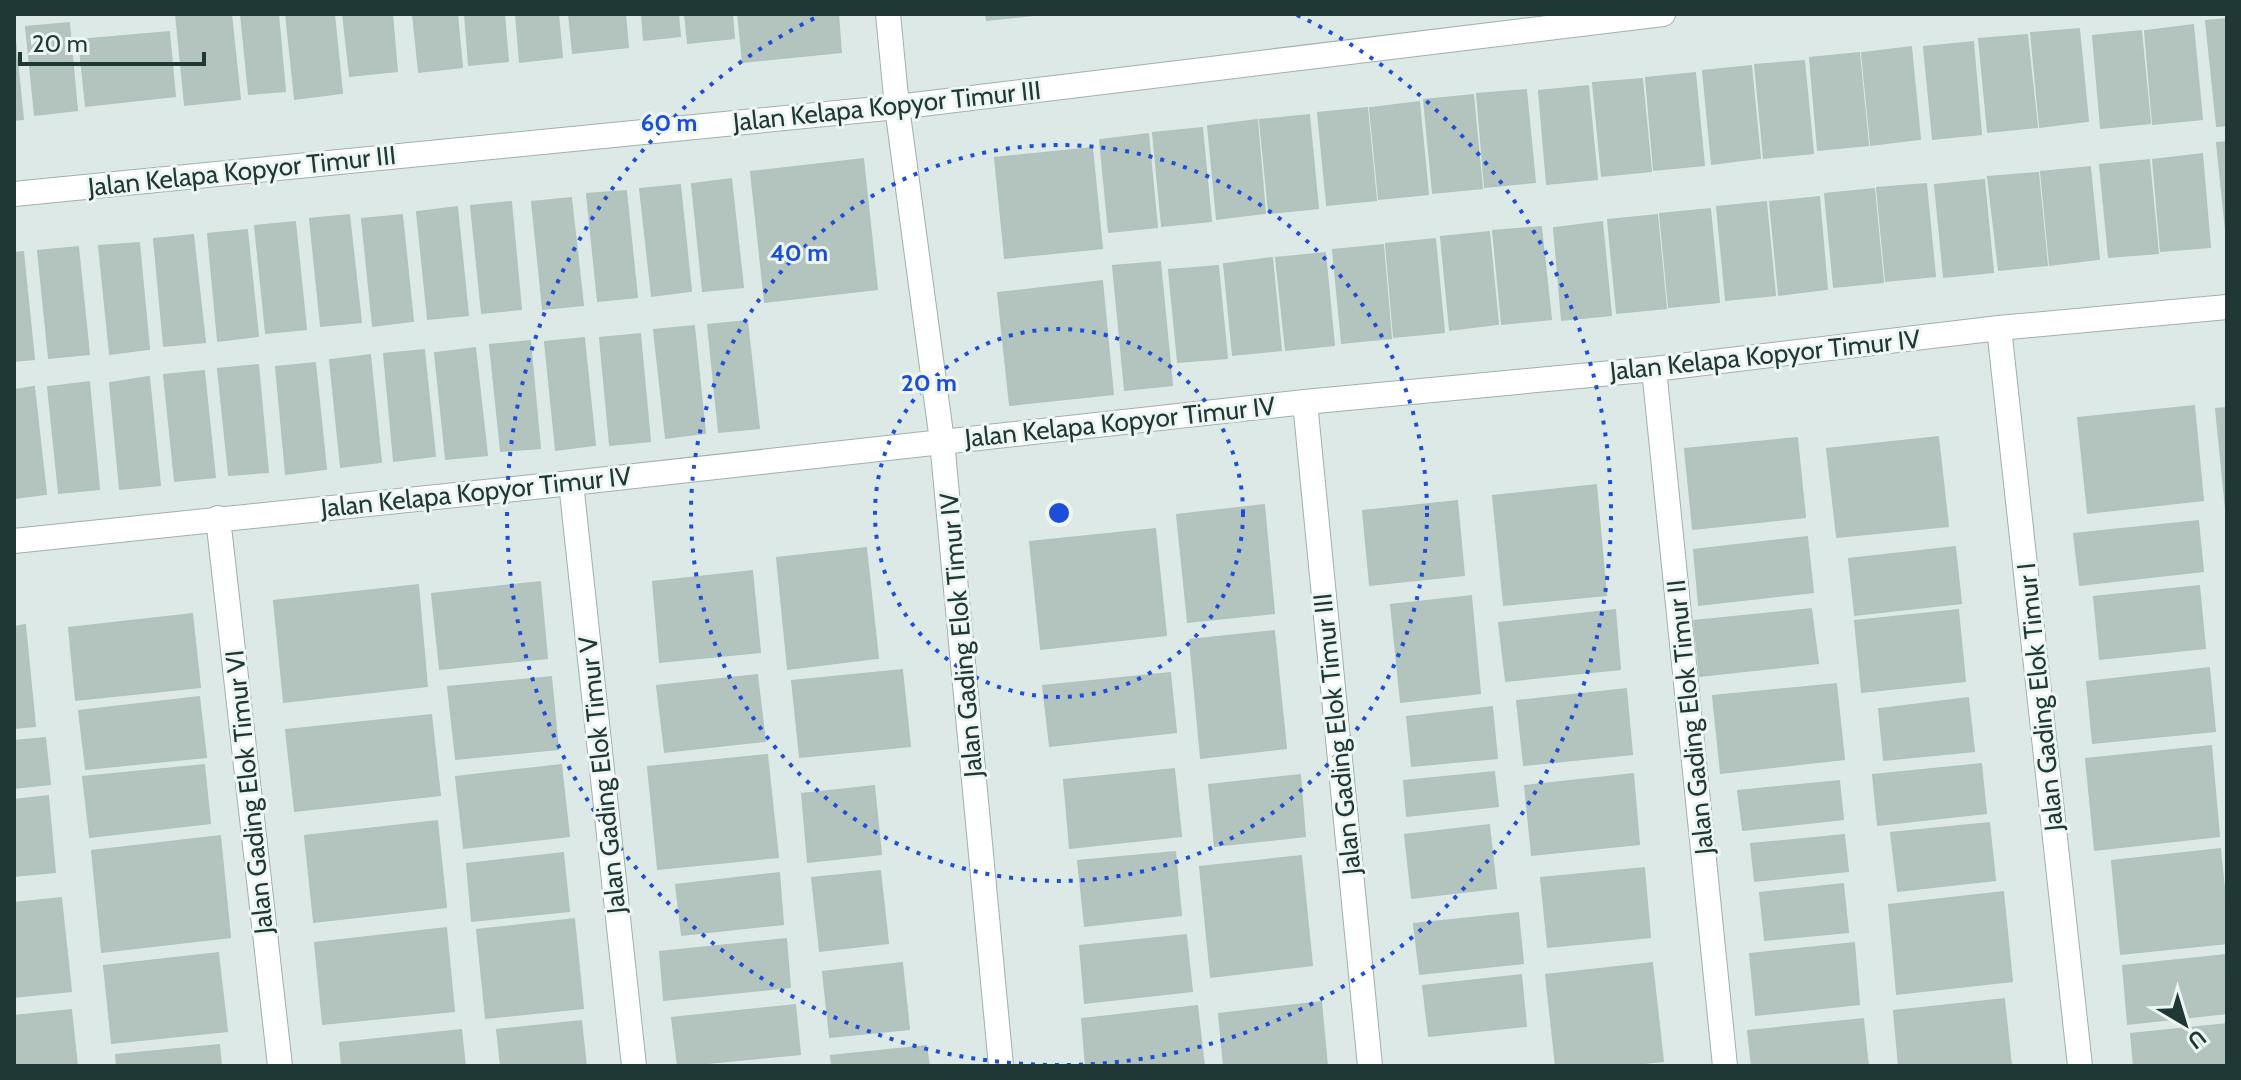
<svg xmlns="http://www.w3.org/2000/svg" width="2241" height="1080" viewBox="0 0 2241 1080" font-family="Cabin,sans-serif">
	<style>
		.building { fill: #b3c4bf; stroke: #b0c3bd; stroke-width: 2 }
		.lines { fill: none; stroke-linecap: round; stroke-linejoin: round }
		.minor-casing { stroke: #a0b0ad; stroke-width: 26 }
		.minor { stroke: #fff; stroke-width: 24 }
		.ring { fill: none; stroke: #1d4ed8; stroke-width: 4; stroke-dasharray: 4 8 }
		.labels { text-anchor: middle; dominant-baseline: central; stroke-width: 6; stroke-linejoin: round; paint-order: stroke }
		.street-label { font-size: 26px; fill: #1f3835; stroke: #eef6f3 }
		.centre { fill: #1d4ed8; stroke: #eef6f3; stroke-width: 4 }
		.ring-label { font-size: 24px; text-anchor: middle; font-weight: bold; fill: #1d4ed8; stroke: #eef6f3; stroke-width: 6; stroke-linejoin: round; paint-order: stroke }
	</style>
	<rect width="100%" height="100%" fill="#dde9e6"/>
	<path class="building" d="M 176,14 L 231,14 L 240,99 L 185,105 Z
		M 241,14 L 278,14 L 285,91 L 249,94 Z
		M 286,14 L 334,14 L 342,93 L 295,99 Z
		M 343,14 L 392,14 L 397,71 L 350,76 Z
		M 413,14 L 457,14 L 462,67 L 419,72 Z
		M 465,14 L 504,14 L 508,61 L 469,65 Z
		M 516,14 L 558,14 L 562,57 L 520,62 Z
		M 569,14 L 625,14 L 628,47 L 573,53 Z
		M 642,14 L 678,14 L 680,36 L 644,40 Z
		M 685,14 L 732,14 L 734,38 L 688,43 Z
		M 738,14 L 838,14 L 841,52 L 743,62 Z
		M 986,14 L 1043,14 L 987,20 Z
		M 2227,19 L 2227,125 L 2217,126 L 2206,21 Z
		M 69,23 L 77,110 L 35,115 L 26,27 Z
		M 2193,25 L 2202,119 L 2153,124 L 2145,31 Z
		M 2079,29 L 2088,121 L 2040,127 L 2031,33 Z
		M 14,31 L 23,119 L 14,120 Z
		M 2141,31 L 2150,123 L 2101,128 L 2093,36 Z
		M 169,32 L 175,96 L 86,106 L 79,40 Z
		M 2027,35 L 2037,127 L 1988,132 L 1979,39 Z
		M 1973,42 L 1981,134 L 1933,139 L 1924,47 Z
		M 1911,47 L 1920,139 L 1871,145 L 1862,53 Z
		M 1859,53 L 1868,145 L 1818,150 L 1810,58 Z
		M 1804,61 L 1813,153 L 1764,158 L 1755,65 Z
		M 1751,66 L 1760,158 L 1712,164 L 1703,71 Z
		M 1695,73 L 1704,165 L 1654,170 L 1646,78 Z
		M 1642,79 L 1651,171 L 1602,176 L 1593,83 Z
		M 1588,86 L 1597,179 L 1547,184 L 1539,91 Z
		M 1526,90 L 1535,182 L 1485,187 L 1477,94 Z
		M 1473,95 L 1482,188 L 1433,193 L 1424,100 Z
		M 1419,102 L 1428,194 L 1379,199 L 1370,108 Z
		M 1367,108 L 1376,200 L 1327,205 L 1318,113 Z
		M 1309,115 L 1318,208 L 1269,213 L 1260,120 Z
		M 1257,120 L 1265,213 L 1217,219 L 1208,126 Z
		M 1202,128 L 1211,221 L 1162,226 L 1153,133 Z
		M 1148,134 L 1157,227 L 1109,232 L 1100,140 Z
		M 2227,142 L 2227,240 L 2217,143 Z
		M 1092,148 L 1102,248 L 1005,258 L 995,158 Z
		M 2202,154 L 2210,247 L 2161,251 L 2153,160 Z
		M 863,159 L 877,289 L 765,302 L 751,172 Z
		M 2149,160 L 2158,253 L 2109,257 L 2100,165 Z
		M 2090,167 L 2099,259 L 2050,265 L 2041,172 Z
		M 2038,173 L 2047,265 L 1999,270 L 1988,177 Z
		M 731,179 L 743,287 L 703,291 L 692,184 Z
		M 1984,180 L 1993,272 L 1944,277 L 1935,185 Z
		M 1926,184 L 1935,276 L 1886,281 L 1877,188 Z
		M 680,185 L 691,291 L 652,296 L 640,189 Z
		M 1874,189 L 1883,282 L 1834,287 L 1825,194 Z
		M 626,191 L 637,297 L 598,301 L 587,194 Z
		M 1819,197 L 1827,289 L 1779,295 L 1770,202 Z
		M 571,198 L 583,305 L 543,309 L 532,202 Z
		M 511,202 L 521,309 L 482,313 L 471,206 Z
		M 1766,202 L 1775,295 L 1726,300 L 1717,207 Z
		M 457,207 L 468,315 L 428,319 L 417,212 Z
		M 1710,209 L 1719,302 L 1669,307 L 1660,214 Z
		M 349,215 L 361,322 L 321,326 L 310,219 Z
		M 402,215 L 413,321 L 373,326 L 362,219 Z
		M 1657,215 L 1666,308 L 1617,313 L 1608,220 Z
		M 295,222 L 306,329 L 266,333 L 255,226 Z
		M 1602,222 L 1611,315 L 1562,320 L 1554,228 Z
		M 1541,227 L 1551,319 L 1502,324 L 1493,231 Z
		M 247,230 L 258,336 L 218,341 L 208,234 Z
		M 1489,232 L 1498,324 L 1450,330 L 1441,237 Z
		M 193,235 L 205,342 L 164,346 L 154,239 Z
		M 1435,239 L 1444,332 L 1394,337 L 1386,244 Z
		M 139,243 L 149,349 L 110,354 L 99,246 Z
		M 1383,245 L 1391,338 L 1342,343 L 1333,250 Z
		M 78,247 L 89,354 L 49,358 L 38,251 Z
		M 23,252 L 34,359 L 14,361 L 14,253 Z
		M 1325,253 L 1334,345 L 1286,350 L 1276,258 Z
		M 1272,258 L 1281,350 L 1233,355 L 1224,264 Z
		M 1160,262 L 1172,385 L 1125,390 L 1113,266 Z
		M 1218,266 L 1227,358 L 1178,362 L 1169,270 Z
		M 1102,281 L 1113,394 L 1010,405 L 998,293 Z
		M 747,321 L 759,428 L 719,432 L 708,325 Z
		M 694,326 L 705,433 L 666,438 L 654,330 Z
		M 640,334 L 650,441 L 610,445 L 600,338 Z
		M 584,338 L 595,445 L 556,450 L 545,342 Z
		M 530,341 L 540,448 L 501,451 L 490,345 Z
		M 475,348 L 487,455 L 446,459 L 435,353 Z
		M 424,350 L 435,456 L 394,461 L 384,354 Z
		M 370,355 L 381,462 L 341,467 L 330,360 Z
		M 315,363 L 326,469 L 286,474 L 276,367 Z
		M 258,365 L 268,472 L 229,475 L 218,369 Z
		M 204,371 L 215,477 L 175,481 L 164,375 Z
		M 149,377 L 160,485 L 120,489 L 110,383 Z
		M 89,382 L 99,489 L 59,493 L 48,387 Z
		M 34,387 L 46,494 L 14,498 L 14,390 Z
		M 2194,406 L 2203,500 L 2088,513 L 2078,418 Z
		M 2227,408 L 2227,519 L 2216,409 Z
		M 1938,437 L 1948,526 L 1837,537 L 1827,449 Z
		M 1797,438 L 1805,517 L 1693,529 L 1685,449 Z
		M 1596,485 L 1606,595 L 1504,605 L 1493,496 Z
		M 1457,501 L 1464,575 L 1370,585 L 1363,511 Z
		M 1264,505 L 1274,613 L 1188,622 L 1177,515 Z
		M 2198,521 L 2203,571 L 2080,585 L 2074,534 Z
		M 1155,529 L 1166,635 L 1041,649 L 1030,542 Z
		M 1807,537 L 1813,592 L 1699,605 L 1694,550 Z
		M 1955,547 L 1961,603 L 1855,615 L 1849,559 Z
		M 866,548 L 878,658 L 788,669 L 777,558 Z
		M 752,571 L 760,652 L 660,662 L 653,582 Z
		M 540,582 L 547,658 L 440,669 L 432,594 Z
		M 418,585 L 427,686 L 284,702 L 274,601 Z
		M 2199,586 L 2205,648 L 2100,659 L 2094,597 Z
		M 1471,596 L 1480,693 L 1401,702 L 1391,605 Z
		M 1811,609 L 1818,663 L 1700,676 L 1694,621 Z
		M 1615,610 L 1620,669 L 1506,681 L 1499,623 Z
		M 1958,610 L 1965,681 L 1862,692 L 1855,621 Z
		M 192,614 L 200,687 L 76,700 L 69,628 Z
		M 25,625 L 35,726 L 14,728 L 14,627 Z
		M 1274,631 L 1286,748 L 1201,758 L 1190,640 Z
		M 2209,668 L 2215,731 L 2093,743 L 2087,682 Z
		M 902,670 L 910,746 L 800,757 L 792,681 Z
		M 1170,673 L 1176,732 L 1050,746 L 1043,686 Z
		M 757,675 L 765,741 L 665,752 L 657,686 Z
		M 551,677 L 558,749 L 456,759 L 448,687 Z
		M 1836,684 L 1844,759 L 1721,773 L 1713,696 Z
		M 1626,689 L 1632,754 L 1524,765 L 1517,701 Z
		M 199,697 L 206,757 L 86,769 L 79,711 Z
		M 1968,698 L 1974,751 L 1884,760 L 1879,709 Z
		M 1492,707 L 1497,758 L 1412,766 L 1407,717 Z
		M 431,715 L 440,795 L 295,811 L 286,730 Z
		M 45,738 L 50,784 L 14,788 L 14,741 Z
		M 2211,746 L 2219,836 L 2095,850 L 2086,759 Z
		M 767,755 L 778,857 L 658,869 L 648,767 Z
		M 1981,764 L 1986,813 L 1878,825 L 1873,775 Z
		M 204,765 L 210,823 L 90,837 L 83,777 Z
		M 561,765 L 569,836 L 464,848 L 456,777 Z
		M 1174,769 L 1181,836 L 1070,848 L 1064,780 Z
		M 1494,772 L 1498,806 L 1407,816 L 1404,781 Z
		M 1633,774 L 1639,844 L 1532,855 L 1525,786 Z
		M 1300,775 L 1305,836 L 1215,846 L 1209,785 Z
		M 1839,781 L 1843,819 L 1743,830 L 1738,791 Z
		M 874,786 L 881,854 L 808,862 L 802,794 Z
		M 48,796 L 55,872 L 14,876 L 14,800 Z
		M 437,821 L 446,907 L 314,922 L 305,836 Z
		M 1989,823 L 1995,880 L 1898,891 L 1891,833 Z
		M 1489,825 L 1496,888 L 1412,898 L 1405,835 Z
		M 1844,835 L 1848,871 L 1755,881 L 1751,844 Z
		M 220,836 L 230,937 L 102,952 L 92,851 Z
		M 2220,849 L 2227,917 L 2227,943 L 2121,954 L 2112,861 Z
		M 1175,852 L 1181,915 L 1085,926 L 1078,861 Z
		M 563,853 L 569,911 L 472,921 L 467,864 Z
		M 1301,856 L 1312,965 L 1211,977 L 1200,867 Z
		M 1644,868 L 1650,937 L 1548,947 L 1541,878 Z
		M 880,871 L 888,943 L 820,951 L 812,878 Z
		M 779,873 L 783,924 L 682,935 L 676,885 Z
		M 1843,884 L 1848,932 L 1765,940 L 1760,893 Z
		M 2003,892 L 2012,981 L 1897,994 L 1889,905 Z
		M 61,898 L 71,991 L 14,997 L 14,903 Z
		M 1518,913 L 1523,963 L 1420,974 L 1414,924 Z
		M 574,919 L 583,1008 L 486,1018 L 477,930 Z
		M 446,928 L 454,1011 L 323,1024 L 315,943 Z
		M 1186,935 L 1192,991 L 1085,1003 L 1080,946 Z
		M 786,939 L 790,987 L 664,1000 L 660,952 Z
		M 1854,943 L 1859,1004 L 1756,1015 L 1750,954 Z
		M 218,953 L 227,1031 L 112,1043 L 104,966 Z
		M 2225,955 L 2227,1013 L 2128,1024 L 2123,966 Z
		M 902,963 L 909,1029 L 830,1037 L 823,972 Z
		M 1652,963 L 1663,1061 L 1614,1066 L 1556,1066 L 1546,975 Z
		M 1521,975 L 1526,1026 L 1429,1036 L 1423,986 Z
		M 2004,999 L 2011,1066 L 1899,1066 L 1894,1011 Z
		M 1321,1002 L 1327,1066 L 1224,1066 L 1219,1014 Z
		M 795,1005 L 800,1054 L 678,1066 L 672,1018 Z
		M 1197,1006 L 1204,1066 L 1086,1066 L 1082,1019 Z
		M 71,1010 L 77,1066 L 14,1066 L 14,1016 Z
		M 1863,1019 L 1868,1066 L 1752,1066 L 1748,1031 Z
		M 581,1021 L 586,1066 L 501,1066 L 497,1030 Z
		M 2227,1024 L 2227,1066 L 2134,1066 L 2131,1034 Z
		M 461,1030 L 465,1066 L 342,1066 L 340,1043 Z
		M 219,1045 L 221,1066 L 117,1066 L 116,1055 Z
		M 926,1046 L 929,1066 L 832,1066 L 831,1056 Z"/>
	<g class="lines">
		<g class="minor-casing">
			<path id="minor" d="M 888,14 L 897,107 L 942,441 L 1001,1066
				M 14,194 L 897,107 L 1663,14
				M 1999,328 L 2080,1066
				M 1654,369 L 1725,1066
				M 1305,402 L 1370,1066
				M 571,483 L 634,1066
				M 218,518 L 280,1066
				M 14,541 L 571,483 L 1305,402 L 1654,369 L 1999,328 L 2227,307"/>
		</g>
		<use href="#minor" class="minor"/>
	</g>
	<g class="ring">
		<circle cx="1059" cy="513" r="184"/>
		<circle cx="1059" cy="513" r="368"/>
		<path d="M1297 15A552 552 0 1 1 821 15"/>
	</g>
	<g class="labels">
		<g class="street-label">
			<text transform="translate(887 106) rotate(-6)">Jalan Kelapa Kopyor Timur III</text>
			<text transform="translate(242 171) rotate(-6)">Jalan Kelapa Kopyor Timur III</text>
			<text transform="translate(1765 355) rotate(-6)">Jalan Kelapa Kopyor Timur IV</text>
			<text transform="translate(1120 422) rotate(-6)">Jalan Kelapa Kopyor Timur IV</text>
			<text transform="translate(476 492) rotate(-6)">Jalan Kelapa Kopyor Timur IV</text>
			<text transform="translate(961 635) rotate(-95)">Jalan Gading Elok Timur IV</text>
			<text transform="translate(2040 697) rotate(-96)">Jalan Gading Elok Timur I</text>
			<text transform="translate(1690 717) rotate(-96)">Jalan Gading Elok Timur II</text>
			<text transform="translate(1337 734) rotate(-96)">Jalan Gading Elok Timur III</text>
			<text transform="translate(602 775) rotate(-96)">Jalan Gading Elok Timur V</text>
			<text transform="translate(249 792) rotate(-96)">Jalan Gading Elok Timur VI</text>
		</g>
	</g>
	<circle cx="1059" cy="513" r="12" class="centre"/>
	<g class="ring-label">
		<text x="669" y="131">60 m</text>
		<text x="799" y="261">40 m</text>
		<text x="929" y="391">20 m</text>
	</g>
	<rect width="2241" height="1080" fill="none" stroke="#1f3835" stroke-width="32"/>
	<g transform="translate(2185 1024) rotate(142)" stroke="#eef6f3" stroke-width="6" paint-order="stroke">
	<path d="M0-6L14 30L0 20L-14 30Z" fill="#1f3835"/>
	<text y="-12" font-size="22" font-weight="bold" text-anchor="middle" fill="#1f3835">U</text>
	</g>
	<path d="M20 52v12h184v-12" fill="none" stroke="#1f3835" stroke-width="4"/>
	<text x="32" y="52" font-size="24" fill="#1f3835" stroke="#eef6f3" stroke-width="6" paint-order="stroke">20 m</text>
</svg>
